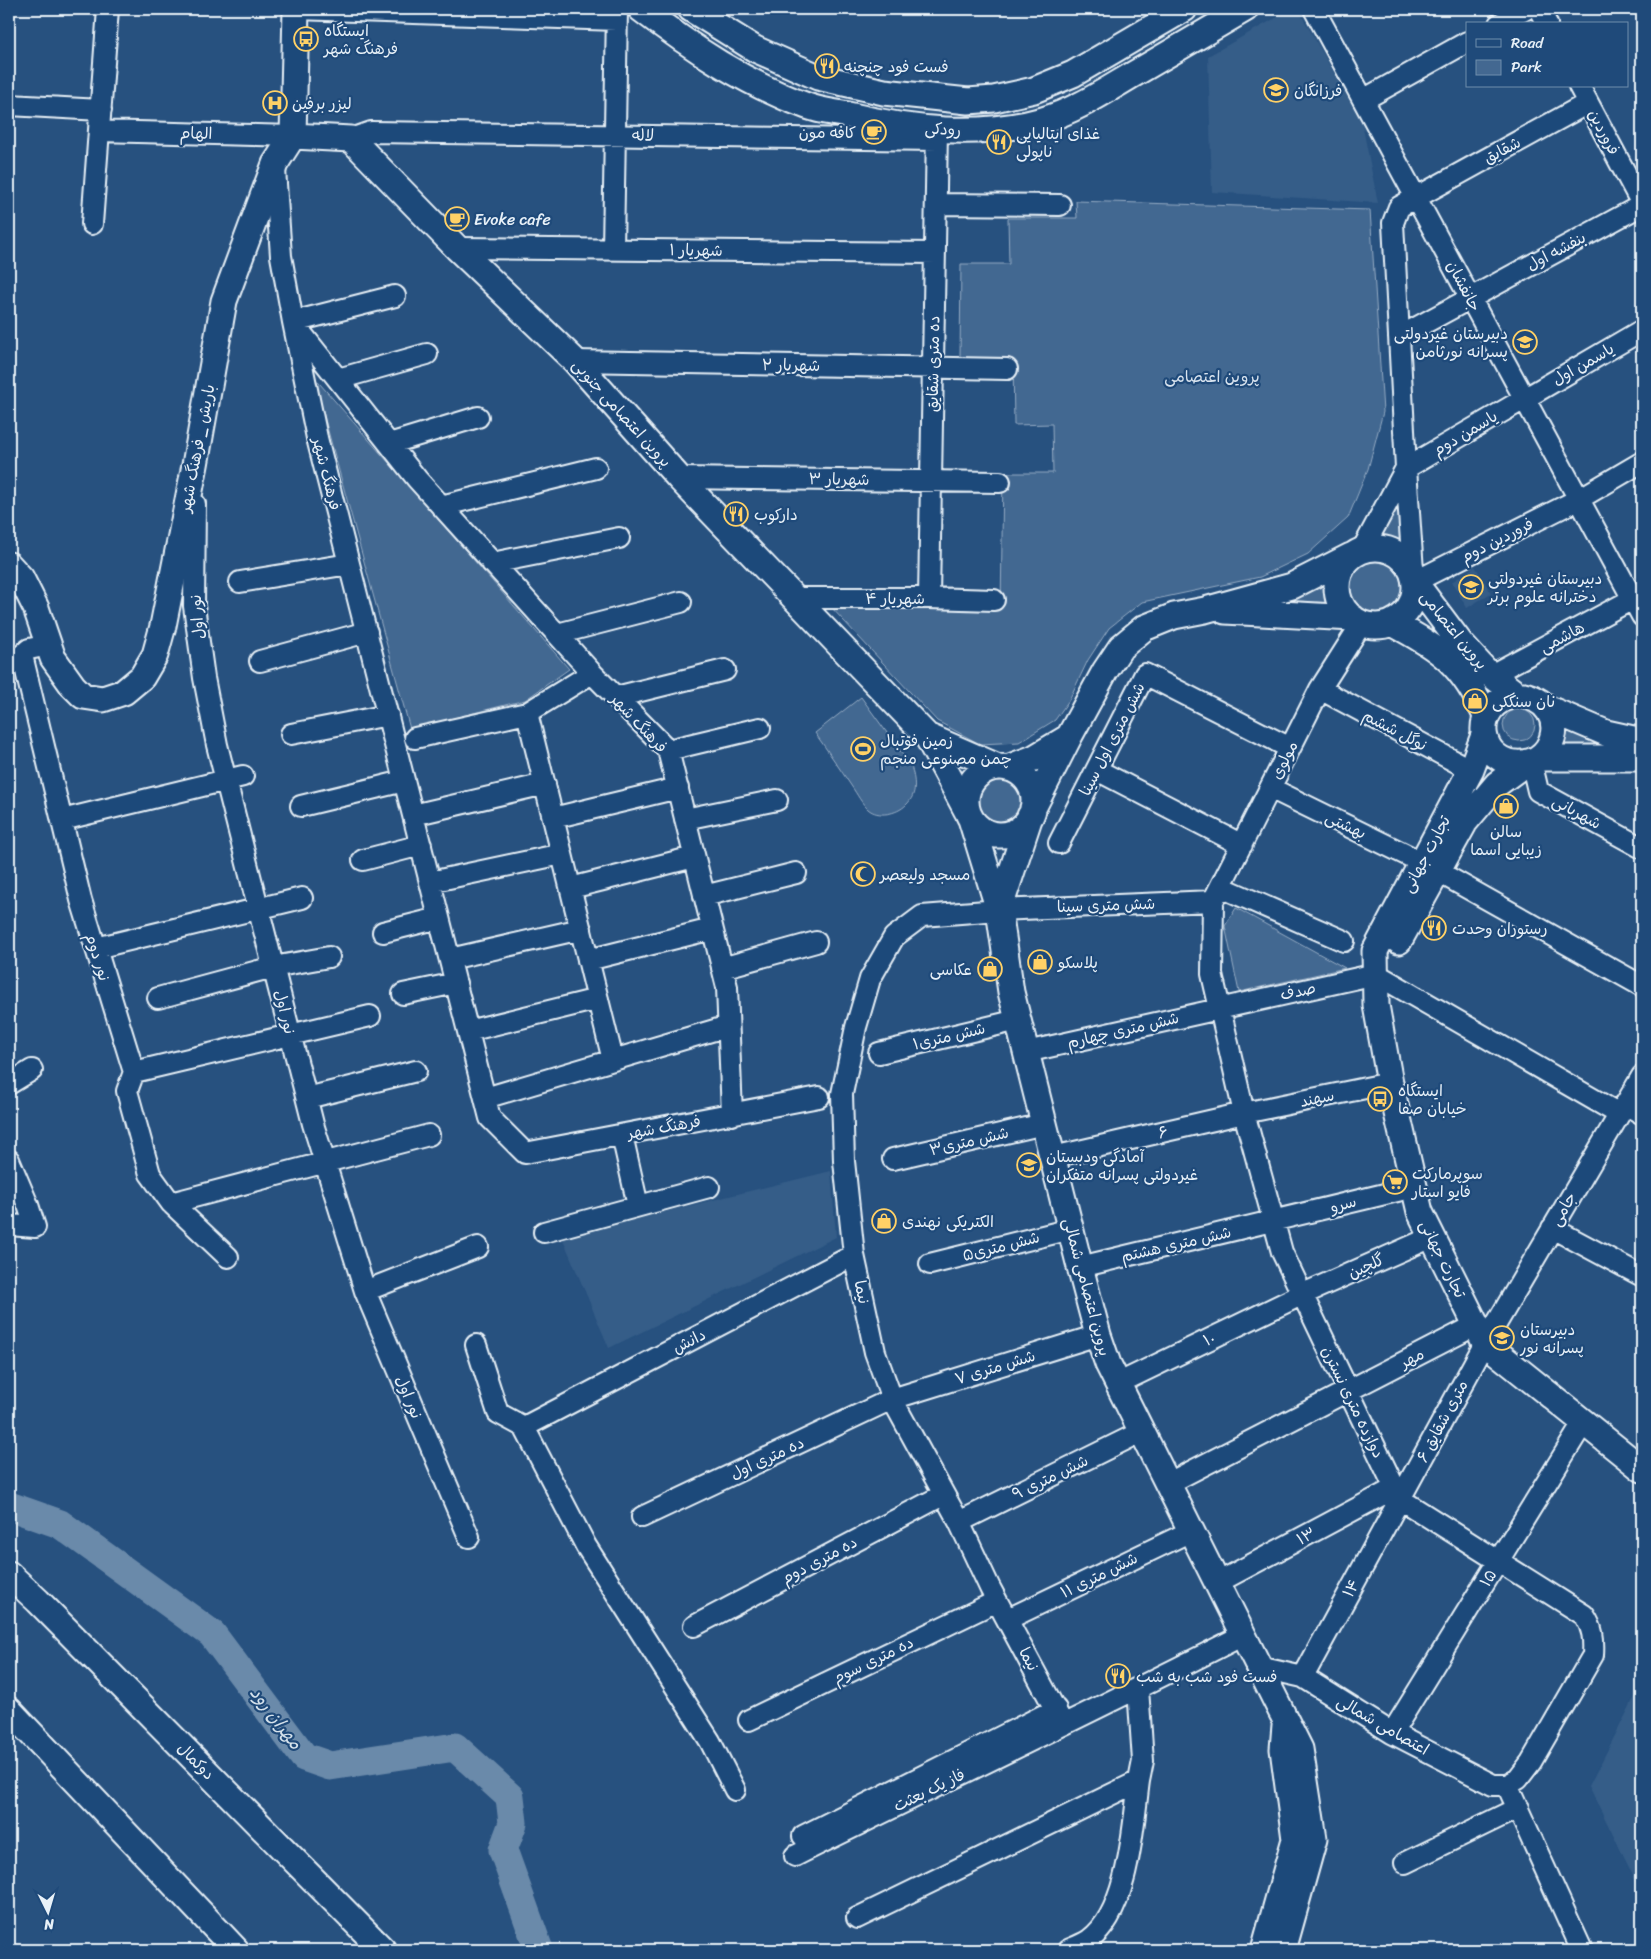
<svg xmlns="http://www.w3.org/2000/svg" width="1651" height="1959" viewBox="0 0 1651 1959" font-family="Sriracha,'Playpen Sans Arabic',sans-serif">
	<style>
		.built { fill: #355d88 }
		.green { fill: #436891; stroke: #96acc4 }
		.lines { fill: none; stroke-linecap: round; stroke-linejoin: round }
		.river { stroke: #6b8aaa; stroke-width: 29 }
		.minor-casing { stroke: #e8f1f8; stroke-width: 24 }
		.major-casing { stroke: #e8f1f8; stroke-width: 29 }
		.minor { stroke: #1f4a7a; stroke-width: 20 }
		.major { stroke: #1f4a7a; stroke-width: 25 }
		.labels { text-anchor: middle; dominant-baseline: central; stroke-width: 4.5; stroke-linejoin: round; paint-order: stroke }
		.poi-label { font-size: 16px; fill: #e8f1f8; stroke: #1f4a7a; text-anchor: start }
		.street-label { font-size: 16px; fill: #e8f1f8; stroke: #1f4a7a }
		.park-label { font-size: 16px; fill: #d8e3ee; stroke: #1f4a7a }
		.water-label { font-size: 18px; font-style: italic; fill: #d5e2ec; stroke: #1f4a7a }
	</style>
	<rect width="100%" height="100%" fill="#27517f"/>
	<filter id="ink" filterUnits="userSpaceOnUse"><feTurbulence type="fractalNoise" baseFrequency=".02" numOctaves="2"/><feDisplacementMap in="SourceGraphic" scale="10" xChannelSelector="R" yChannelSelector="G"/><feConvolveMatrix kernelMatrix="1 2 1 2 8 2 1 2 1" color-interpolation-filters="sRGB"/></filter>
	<g filter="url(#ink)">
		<path class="built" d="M 1292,9 L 1298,9 L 1362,123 L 1378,203 L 1212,192 L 1208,56 Z
			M 1475,566 L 1491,593 L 1467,608 L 1452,582 Z
			M 831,1171 L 836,1237 L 609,1348 L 562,1237 Z
			M 1642,1683 L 1642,1894 L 1589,1786 Z"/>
		<path class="green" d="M 1076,201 L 1370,210 L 1383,412 L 1368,469 L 1348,518 L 1308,554 L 1260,577 L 1142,602 L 1109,628 L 1088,660 L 1069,700 L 1055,720 L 1019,742 L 980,744 L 937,721 L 830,606 L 1001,609 L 1003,473 L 1053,473 L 1052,424 L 1014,425 L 1013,359 L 960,358 L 961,264 L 1009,264 L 1008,218 L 1077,218 Z
			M 313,376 L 569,669 L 525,700 L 410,729 Z
			M 1402,483 L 1407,553 C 1396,542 1383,542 1368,541 Z
			M1349 586a28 28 0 1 1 56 0a28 28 0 1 1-56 0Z
			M 1333,574 C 1331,587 1330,598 1337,609 L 1267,601 Z
			M 861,697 L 911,766 C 915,780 918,794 906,805 C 897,814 878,818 868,809 C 862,804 857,794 852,787 C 840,769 828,751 815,733 Z
			M1503 725a16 16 0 1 1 32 0a16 16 0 1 1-32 0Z
			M 1561,722 L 1630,745 L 1558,748 Z
			M974 800a25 25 0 1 1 50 0a25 25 0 1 1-50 0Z
			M 1236,908 L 1345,968 L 1239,992 L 1225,926 Z"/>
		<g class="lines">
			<path class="river" d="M 9,1506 L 60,1524 L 212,1634 L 304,1757 L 330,1766 L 455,1747 L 510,1797 L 513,1823 L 503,1850 L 539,1950"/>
			<g class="minor-casing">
				<path id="minor" d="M 297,9 L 616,20
					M 1314,9 L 1642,616
					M 1539,9 L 1547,24
					M 1499,24 L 1526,9
					M 1579,86 L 1642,204
					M 1363,100 L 1467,42
					M 9,105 L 101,110
					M 99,131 L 293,136
					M 351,139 L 371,132 L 937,140
					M 275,169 L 281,256 L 293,322 L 317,438 L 490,1118 L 525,1153 L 819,1097
					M 936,204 L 1060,205
					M 92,224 L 108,9
					M 457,248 L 935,253
					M 613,249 L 617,9
					M 293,322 L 395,296
					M 295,325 L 417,479 L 592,673 L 668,750 L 727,987 L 732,1115
					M 1399,337 L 1642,205
					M 575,361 L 1007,369
					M 338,379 L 427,354
					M 389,444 L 478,417
					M 1406,468 L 1642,330
					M 679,478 L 1000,482
					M 195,504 L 194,606 L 204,678 L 217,745 L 313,1124 L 365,1291 L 469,1537
					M 441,506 L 596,468
					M 1362,550 L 1406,468
					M 492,563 L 619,538
					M 1413,571 L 1406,468 L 1393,223 L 1399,207 L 1588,103
					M 1416,581 L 1579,499 L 1642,462
					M 240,582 L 349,564
					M 796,598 L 929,598 L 994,600
					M 929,598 L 937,130
					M 557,634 L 681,602
					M 49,645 L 29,649 L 22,655 L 81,900 L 134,1072 L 127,1091 L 150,1174 L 171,1203 L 228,1257
					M 260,661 L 367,632
					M 592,673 L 527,713 L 613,1060
					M 1491,675 L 1642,594
					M 1320,689 L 1471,770
					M 616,697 L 725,670
					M 291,734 L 388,715
					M 415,738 L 527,713
					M 668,750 L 760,728
					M 1531,761 L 1538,791 L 1642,848
					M 1097,770 L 1242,845
					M 1270,788 L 1421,862
					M 301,806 L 404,781
					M 413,815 L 545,784
					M 553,818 L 678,788
					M 685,819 L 777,800
					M 62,820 L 243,776
					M 1059,843 L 1145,674 L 1290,748
					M 363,860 L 421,845
					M 1437,871 L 1642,986
					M 430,882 L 562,854
					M 1221,887 L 1344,941
					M 571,888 L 694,857
					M 704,896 L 796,873
					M 383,932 L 439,918
					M 96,948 L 302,898
					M 450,959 L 581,929
					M 588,960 L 712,929
					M 722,968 L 816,942
					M 403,994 L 456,983
					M 158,998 L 273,967 L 329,957
					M 468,1031 L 598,999
					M 1026,1052 L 1376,974 L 1619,1114
					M 879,1053 L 1018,1020
					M 134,1072 L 370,1016
					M 9,1084 L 32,1070
					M 307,1098 L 416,1071
					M 485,1098 L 728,1026
					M 1625,1104 L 1642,1114
					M 622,1135 L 638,1206
					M 1053,1157 L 1244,1113 L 1390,1083
					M 893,1159 L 1044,1124
					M 9,1160 L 28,1205 L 35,1227 L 9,1225
					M 171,1203 L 429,1135
					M 1552,1228 L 1642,1276
					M 544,1232 L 709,1187
					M 930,1264 L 1071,1229
					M 1080,1267 L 1414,1187
					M 365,1291 L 478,1247
					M 476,1345 L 498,1413 L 524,1427 L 586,1546 L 710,1741 L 735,1790
					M 1117,1384 L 1301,1295 L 1432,1237
					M 524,1427 L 854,1255
					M 1167,1484 L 1476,1325
					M 642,1517 L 892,1399 L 1098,1335
					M 959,1522 L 1141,1432
					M 1217,1583 L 1395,1488
					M 1008,1619 L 1191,1531
					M 694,1626 L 943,1495
					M 1259,1667 L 1303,1677 L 1392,1733 L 1493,1785 L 1507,1785 L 1518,1779 L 1531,1762 L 1593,1655 C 1594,1639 1593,1628 1584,1615 L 1400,1499 L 1282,1252 L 1244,1113 L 1212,974 L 1213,901 L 1320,689 L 1362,623
					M 1303,1677 L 1485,1343 L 1642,1076
					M 749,1720 L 997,1601
					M 1063,1724 L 990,1588 L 959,1522 L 892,1399 L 875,1352 L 854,1255 L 844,1161 L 842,1094 L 856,1027 L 870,979 L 894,937 L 922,916 L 999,910 L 1213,901
					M 1392,1733 L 1584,1422
					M 1507,1785 L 1582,1950
					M 803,1836 L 1056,1709
					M 795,1856 C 944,1782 1095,1711 1243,1635
					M 1405,1863 L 1518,1808
					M 857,1918 L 1139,1781 L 1143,1761 L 1138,1688
					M 1068,1950 C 1075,1947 1083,1944 1089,1940 C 1129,1912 1133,1825 1139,1781"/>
			</g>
			<g class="major-casing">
				<path id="major" d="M 641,9 C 692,48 746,84 807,106 C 820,111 834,112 848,115 C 911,130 979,138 1043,120 C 1075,111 1105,91 1134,74 C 1171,52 1208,31 1245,9
					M 691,9 L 755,49 L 818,77 L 884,92 L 968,101 L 994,99 L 1034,90 L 1073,74 L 1184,9
					M 293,136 L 351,139 L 457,248 L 575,361 L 679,478 L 927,736 L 967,811
					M1337 587a39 39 0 1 1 78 0a39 39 0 1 1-78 0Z
					M 9,565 L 21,578 L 36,608 L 53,658 L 73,686 L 83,696 L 103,699 L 124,692 L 142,677 L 155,655 L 163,626 L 195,465 L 224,301 L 275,164 L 293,136 L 296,9
					M 1416,584 L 1461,644 L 1485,670 L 1516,694
					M 1225,611 L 1353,618
					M 1392,623 C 1441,649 1462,664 1486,716
					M 1516,694 C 1545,696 1564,720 1548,748 C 1542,757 1534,762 1523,763 C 1478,767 1467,705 1516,694 Z
					M 1547,708 L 1606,733 L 1642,741
					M 1484,735 L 1471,770 L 1375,951 L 1376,1005 L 1390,1083 L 1420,1212 L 1485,1343 L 1642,1469
					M 927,736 L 998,767
					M 1540,758 L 1642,758
					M966 801a34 34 0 1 1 68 0a34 34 0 1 1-68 0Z
					M 1007,768 L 1034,758 L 1069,737
					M 1033,808 L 1069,737 L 1105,671 L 1121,647 L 1144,628 L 1174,616 L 1205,610 L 1292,586 L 1351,556
					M 971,819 L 999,910 L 1011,992 L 1080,1267 L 1098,1335 L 1108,1364 L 1300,1749 L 1314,1839 L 1283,1950
					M 999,910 L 1030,816
					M 1399,941 L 1465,822 L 1497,784 L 1527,762
					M 9,1574 L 38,1601 L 383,1950
					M 9,1710 L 236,1950
					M 1264,1950 L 1295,1839 L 1283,1749 L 1285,1725"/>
			</g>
			<use href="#minor" class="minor"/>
			<use href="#major" class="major"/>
		</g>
	</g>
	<defs>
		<g id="bus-ring" transform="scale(1.25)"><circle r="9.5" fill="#1f4a7a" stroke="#ffd166" stroke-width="1.5"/><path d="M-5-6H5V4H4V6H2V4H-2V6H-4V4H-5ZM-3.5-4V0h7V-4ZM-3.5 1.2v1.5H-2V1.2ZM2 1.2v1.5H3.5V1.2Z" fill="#ffd166"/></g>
		<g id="restaurant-ring" transform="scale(1.25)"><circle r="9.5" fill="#1f4a7a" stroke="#ffd166" stroke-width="1.5"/><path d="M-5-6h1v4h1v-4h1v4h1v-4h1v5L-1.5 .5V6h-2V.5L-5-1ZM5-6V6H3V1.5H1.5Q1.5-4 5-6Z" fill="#ffd166"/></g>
		<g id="school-ring" transform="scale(1.25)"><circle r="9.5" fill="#1f4a7a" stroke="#ffd166" stroke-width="1.5"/><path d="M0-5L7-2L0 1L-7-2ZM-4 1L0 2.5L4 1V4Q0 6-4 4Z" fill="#ffd166"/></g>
		<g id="hospital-ring" transform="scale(1.25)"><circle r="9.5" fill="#1f4a7a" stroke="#ffd166" stroke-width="1.5"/><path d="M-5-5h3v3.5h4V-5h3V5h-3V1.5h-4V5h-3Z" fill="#ffd166"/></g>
		<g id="cafe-ring" transform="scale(1.25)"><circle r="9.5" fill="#1f4a7a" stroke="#ffd166" stroke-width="1.5"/><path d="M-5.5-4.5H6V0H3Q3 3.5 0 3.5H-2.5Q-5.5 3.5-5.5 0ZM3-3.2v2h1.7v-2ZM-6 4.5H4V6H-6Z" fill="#ffd166"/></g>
		<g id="shop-ring" transform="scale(1.25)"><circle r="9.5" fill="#1f4a7a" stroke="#ffd166" stroke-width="1.5"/><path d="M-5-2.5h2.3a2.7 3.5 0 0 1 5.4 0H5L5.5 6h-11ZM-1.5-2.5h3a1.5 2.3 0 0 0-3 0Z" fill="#ffd166"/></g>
		<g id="stadium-ring" transform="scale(1.25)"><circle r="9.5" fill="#1f4a7a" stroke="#ffd166" stroke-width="1.5"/><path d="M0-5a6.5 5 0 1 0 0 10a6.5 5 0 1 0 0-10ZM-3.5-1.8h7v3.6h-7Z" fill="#ffd166"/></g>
		<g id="mosque-ring" transform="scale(1.25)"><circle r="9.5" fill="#1f4a7a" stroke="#ffd166" stroke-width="1.5"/><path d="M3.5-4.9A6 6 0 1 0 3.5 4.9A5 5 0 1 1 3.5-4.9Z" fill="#ffd166"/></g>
		<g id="supermarket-ring" transform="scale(1.25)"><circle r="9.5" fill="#1f4a7a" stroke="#ffd166" stroke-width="1.5"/><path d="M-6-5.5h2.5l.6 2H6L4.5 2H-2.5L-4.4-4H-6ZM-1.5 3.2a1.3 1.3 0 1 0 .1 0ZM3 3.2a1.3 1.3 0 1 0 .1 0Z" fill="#ffd166"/></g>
	</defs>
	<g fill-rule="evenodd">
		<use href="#bus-ring" x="306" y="39"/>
		<use href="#restaurant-ring" x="827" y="66"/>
		<use href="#school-ring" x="1276" y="90"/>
		<use href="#hospital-ring" x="275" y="103"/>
		<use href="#cafe-ring" x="874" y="132"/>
		<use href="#restaurant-ring" x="999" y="142"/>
		<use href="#cafe-ring" x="457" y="219"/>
		<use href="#school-ring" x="1525" y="342"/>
		<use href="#restaurant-ring" x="736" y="514"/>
		<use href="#school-ring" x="1471" y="587"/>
		<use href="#shop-ring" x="1475" y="701"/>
		<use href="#stadium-ring" x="863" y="749"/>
		<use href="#shop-ring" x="1506" y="806"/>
		<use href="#mosque-ring" x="863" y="874"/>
		<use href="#restaurant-ring" x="1434" y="928"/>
		<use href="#shop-ring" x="1040" y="962"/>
		<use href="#shop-ring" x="990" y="969"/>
		<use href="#bus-ring" x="1380" y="1099"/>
		<use href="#school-ring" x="1029" y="1165"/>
		<use href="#supermarket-ring" x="1395" y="1182"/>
		<use href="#shop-ring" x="884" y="1221"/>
		<use href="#school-ring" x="1502" y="1338"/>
		<use href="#restaurant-ring" x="1118" y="1676"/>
	</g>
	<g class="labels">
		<g class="poi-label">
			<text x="324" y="30">ایستگاه<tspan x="324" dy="18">فرهنگ شهر</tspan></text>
			<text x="844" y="66">فست فود چنچنه</text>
			<text x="1294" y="90">فرزانگان</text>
			<text x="292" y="103">لیزر برفین</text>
			<text x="856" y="132" text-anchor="end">کافه مون</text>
			<text x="1016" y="133">غذای ایتالیایی<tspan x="1016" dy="18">ناپولی</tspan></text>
			<text x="474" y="219">Evoke cafe</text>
			<text x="1508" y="333" text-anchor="end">دبیرستان غیردولتی<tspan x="1508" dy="18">پسرانه نورثامن</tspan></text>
			<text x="754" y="514">دارکوب</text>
			<text x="1488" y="578">دبیرستان غیردولتی<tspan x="1488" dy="18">دخترانه علوم برتر</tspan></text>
			<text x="1492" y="701">نان سنگکى</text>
			<text x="880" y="740">زمین فوتبال<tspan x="880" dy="18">چمن مصنوعی منجم</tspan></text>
			<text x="1506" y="831" text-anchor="middle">سالن<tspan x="1506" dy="18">زیبایی اسما</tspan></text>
			<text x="880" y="874">مسجد ولیعصر</text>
			<text x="1452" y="928">رستوران وحدت</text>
			<text x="1058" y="962">پلاسکو</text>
			<text x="972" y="969" text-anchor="end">عکاسی</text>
			<text x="1398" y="1090">ایستگاه<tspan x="1398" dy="18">خیابان صفا</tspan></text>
			<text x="1046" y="1156">آمادگی ودبستان<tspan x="1046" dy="18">غیردولتی پسرانه متفکران</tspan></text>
			<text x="1412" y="1173">سوپرمارکت<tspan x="1412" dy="18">فایو استار</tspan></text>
			<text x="902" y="1221">الکتریکی نهندی</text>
			<text x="1520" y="1329">دبیرستان<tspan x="1520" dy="18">پسرانه نور</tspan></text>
			<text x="1136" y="1676">فست فود شب به شب</text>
		</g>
		<g class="street-label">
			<text transform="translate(943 129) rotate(4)">رودکى</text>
			<text transform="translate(1604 132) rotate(62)">فروردین</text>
			<text transform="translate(196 133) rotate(1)">الهام</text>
			<text transform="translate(643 135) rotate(1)">لاله</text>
			<text transform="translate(1502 150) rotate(-28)">شقایق</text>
			<text transform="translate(696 250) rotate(1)">شهریار ۱</text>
			<text transform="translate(1556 251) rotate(-28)">بنفشه اول</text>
			<text transform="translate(1464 286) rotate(62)">جانفشان</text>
			<text transform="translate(933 364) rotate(-89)">ده متری شقایق</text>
			<text transform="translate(1583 364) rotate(-30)">یاسمن اول</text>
			<text transform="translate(791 365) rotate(1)">شهریار ۲</text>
			<text transform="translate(622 413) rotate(48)">پروین اعتصامی جنوبی</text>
			<text transform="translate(1465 433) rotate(-31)">یاسمن دوم</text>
			<text transform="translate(197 448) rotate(-79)">باریش _ فرهنگ شهر</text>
			<text transform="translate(327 474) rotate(76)">فرهنگ شهر</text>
			<text transform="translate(839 479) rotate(1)">شهریار ۳</text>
			<text transform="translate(1497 540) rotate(-27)">فروردین دوم</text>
			<text x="895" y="598">شهریار ۴</text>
			<text transform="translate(197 617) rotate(-95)">نور اول</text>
			<text transform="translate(1454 630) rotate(51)">پروین اعتصامی</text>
			<text transform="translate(1562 637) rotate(-28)">هاشمی</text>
			<text transform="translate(639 723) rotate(47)">فرهنگ شهر</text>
			<text transform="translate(1395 730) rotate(28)">نوگل ششم</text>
			<text transform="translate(1112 739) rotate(-63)">شش متری اول سینا</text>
			<text transform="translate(1284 760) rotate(-63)">مولوی</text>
			<text transform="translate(1577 812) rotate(29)">شهربانی</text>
			<text transform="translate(1346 825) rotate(26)">بهشتی</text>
			<text transform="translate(1426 854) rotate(-62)">تجارت جهانی</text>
			<text transform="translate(1106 905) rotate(-2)">شش متری سینا</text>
			<text transform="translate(98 957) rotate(73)">نور دوم</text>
			<text transform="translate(1298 991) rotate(-12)">صدف</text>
			<text transform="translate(285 1012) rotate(76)">نور اول</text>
			<text transform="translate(1123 1030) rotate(-13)">شش متری چهارم</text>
			<text transform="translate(949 1036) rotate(-13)">شش متری۱</text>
			<text transform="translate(1317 1098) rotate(-12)">سهند</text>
			<text transform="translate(664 1127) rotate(-10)">فرهنگ شهر</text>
			<text transform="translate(1163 1132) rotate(-13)">۶</text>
			<text transform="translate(969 1141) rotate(-13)">شش متری۳</text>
			<text transform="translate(1343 1204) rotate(-14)">سرو</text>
			<text transform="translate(1563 1209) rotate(-60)">جامی</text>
			<text transform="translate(1176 1244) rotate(-13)">شش متری هشتم</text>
			<text transform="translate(1001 1246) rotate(-14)">۵شش متری</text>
			<text transform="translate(1443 1259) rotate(64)">تجارت جهانی</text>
			<text transform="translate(1366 1266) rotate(-24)">گلچین</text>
			<text transform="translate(1087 1287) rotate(75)">پروین اعتصامی شمالی</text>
			<text transform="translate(862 1292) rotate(78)">نیما</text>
			<text transform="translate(1209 1339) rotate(-26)">۱۰</text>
			<text transform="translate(689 1341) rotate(-27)">دانش</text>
			<text transform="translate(1412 1358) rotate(-27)">مهر</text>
			<text transform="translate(995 1367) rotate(-17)">۷ شش متری</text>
			<text transform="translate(409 1397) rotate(67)">نور اول</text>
			<text transform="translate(1353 1402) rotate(64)">دوازده متری نسترن</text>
			<text transform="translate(1442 1421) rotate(-62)">۶ متری شقایق</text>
			<text transform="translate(767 1458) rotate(-25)">ده متری اول</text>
			<text transform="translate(1050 1477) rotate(-26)">۹ شش متری</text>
			<text transform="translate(1306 1536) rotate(-28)">۱۳</text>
			<text transform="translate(819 1560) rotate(-28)">ده متری دوم</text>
			<text transform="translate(1099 1575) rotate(-26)">۱۱ شش متری</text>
			<text transform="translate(1488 1578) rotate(-58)">۱۵</text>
			<text transform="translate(1351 1588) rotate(-61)">۱۴</text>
			<text transform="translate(1029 1659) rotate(62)">نیما</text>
			<text transform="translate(873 1660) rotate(-26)">ده متری سوم</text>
			<text transform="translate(1383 1725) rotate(30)">اعتصامی شمالی</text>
			<text transform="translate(196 1761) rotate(45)">دوکمال</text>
			<text transform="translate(929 1790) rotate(-26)">فاز یک بعثت</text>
		</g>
		<g class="park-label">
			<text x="1212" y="376">پروین اعتصامى</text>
		</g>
		<g class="water-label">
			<text transform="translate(276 1718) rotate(53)">مهران رود</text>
		</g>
	</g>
	<rect width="1651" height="1959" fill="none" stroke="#1f4a7a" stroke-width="30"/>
	<rect x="15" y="15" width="1621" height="1929" fill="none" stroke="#e8f1f8" stroke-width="2" filter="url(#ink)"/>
	<rect x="1466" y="22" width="162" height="65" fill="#1f4a7a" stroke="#6f8dac"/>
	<rect x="1476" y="39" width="25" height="8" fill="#1f4a7a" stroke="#6f8dac"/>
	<text x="1511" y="48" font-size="15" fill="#e8f1f8">Road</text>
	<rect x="1476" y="60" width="25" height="15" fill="#436891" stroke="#6f8dac"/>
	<text x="1511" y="72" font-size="15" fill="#e8f1f8">Park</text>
	<g transform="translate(48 1912) rotate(175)" stroke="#1f4a7a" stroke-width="4" paint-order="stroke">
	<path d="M0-4L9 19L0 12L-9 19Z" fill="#e8f1f8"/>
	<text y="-8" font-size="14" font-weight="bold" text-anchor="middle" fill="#e8f1f8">N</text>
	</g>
</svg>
